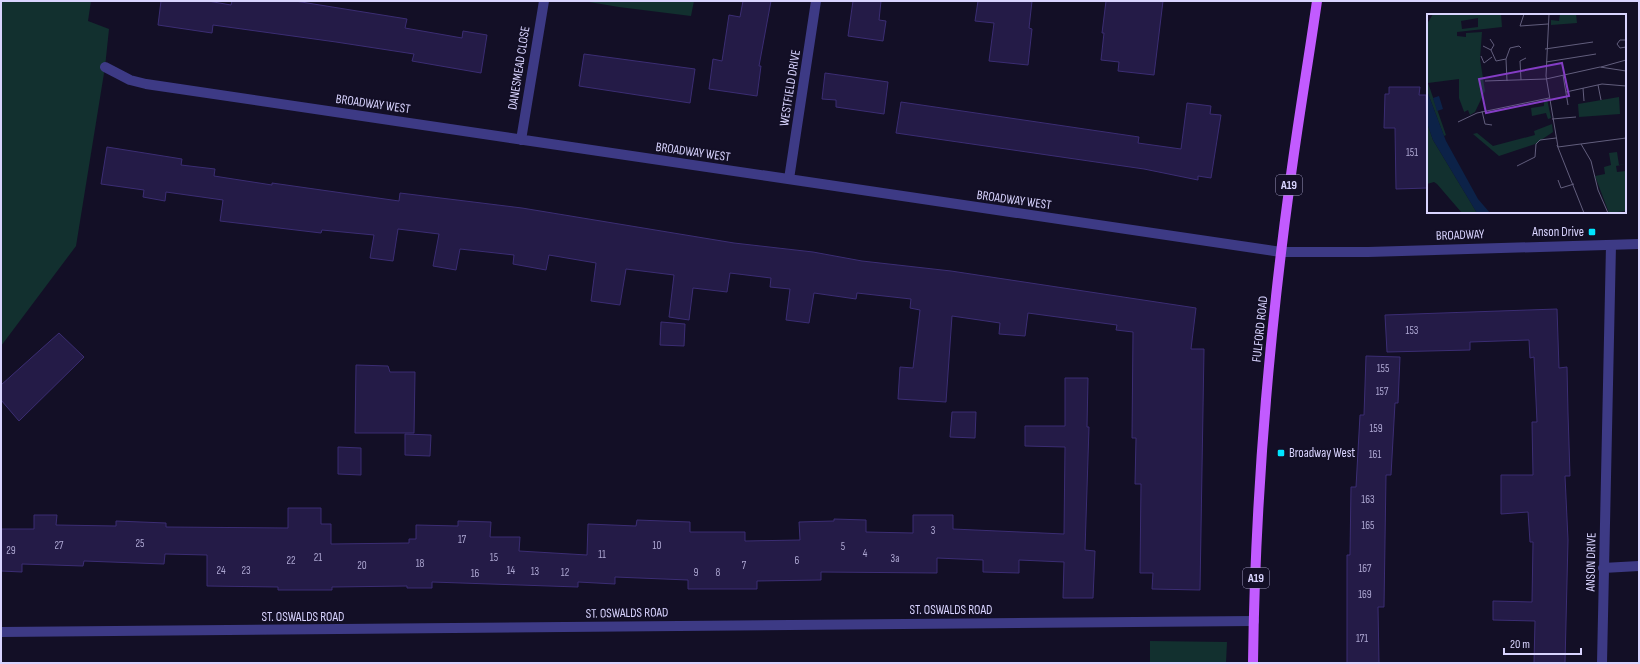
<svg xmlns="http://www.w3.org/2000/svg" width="1640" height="664" viewBox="0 0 1640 664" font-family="'Sofia Sans Condensed',sans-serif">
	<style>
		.green { fill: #12302f }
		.building { fill: #241b47; stroke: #3b2d73 }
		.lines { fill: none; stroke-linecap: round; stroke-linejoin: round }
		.minor { stroke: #3d3a85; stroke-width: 10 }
		.tertiary { stroke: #3d3a85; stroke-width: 10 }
		.primary { stroke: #c25bff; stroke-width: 10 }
		.poi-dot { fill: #00e5ff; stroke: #130f26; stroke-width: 1.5 }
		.labels { text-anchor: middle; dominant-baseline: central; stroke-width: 3.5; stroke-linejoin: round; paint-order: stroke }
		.number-label { font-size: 11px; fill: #aca6d1 }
		.shield { fill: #130f26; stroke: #9e99be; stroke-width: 1 }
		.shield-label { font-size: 12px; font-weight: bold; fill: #d9d4ff }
		.street-label { font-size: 13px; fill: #d9d4ff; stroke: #130f26 }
		.poi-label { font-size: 13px; fill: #d9d4ff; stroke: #130f26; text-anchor: end }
		.inset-road { fill: none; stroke: #625e7d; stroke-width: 1 }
		.view { fill: #843dc5; fill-opacity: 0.15; stroke: #843dc5; stroke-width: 2 }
		.inset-edge { fill: none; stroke: #d9d4ff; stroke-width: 2 }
	</style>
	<rect width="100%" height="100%" fill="#130f26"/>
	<path class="green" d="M 1,1 L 91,1 L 88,21 L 109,29 L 105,67 L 76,246 L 1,346 Z
		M 583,1 L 694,1 L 691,16 L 619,7 Z
		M 1150,641 L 1227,642 L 1226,663 L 1150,663 Z"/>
	<path class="building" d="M 161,1 L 208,1 L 231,5 L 232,1 L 295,1 L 407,19 L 405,28 L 462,38 L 463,31 L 487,35 L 481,73 L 412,61 L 414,54 L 336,42 L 213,25 L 212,33 L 158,25 Z
		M 743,1 L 771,1 L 759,66 L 761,66 L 757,96 L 709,89 L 713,59 L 722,61 L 729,15 L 740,17 Z
		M 853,1 L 881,1 L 879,20 L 886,21 L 883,41 L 848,36 Z
		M 978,1 L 1032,1 L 1029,28 L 1032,29 L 1028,65 L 989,61 L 994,23 L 975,21 Z
		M 1106,1 L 1163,1 L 1154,75 L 1118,71 L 1119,62 L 1101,60 L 1104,33 L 1102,33 Z
		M 584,54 L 695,69 L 690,103 L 579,86 Z
		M 825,73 L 888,82 L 884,114 L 836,107 L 836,100 L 822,99 Z
		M 1389,87 L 1420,87 L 1419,95 L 1426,95 L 1428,188 L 1396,189 L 1395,128 L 1384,128 L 1385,94 L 1389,94 Z
		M 901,102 L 1139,137 L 1138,143 L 1181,149 L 1187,103 L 1211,106 L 1210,114 L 1221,115 L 1211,178 L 1198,176 L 1198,180 L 1144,169 L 896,133 Z
		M 107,147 L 182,159 L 181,165 L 215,169 L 214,176 L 272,185 L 272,183 L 399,201 L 400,193 L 522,208 L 734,243 L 813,252 L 862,261 L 951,271 L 1196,308 L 1191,349 L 1204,349 L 1200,590 L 1152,589 L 1153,573 L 1140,573 L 1141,484 L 1135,484 L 1136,438 L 1132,438 L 1133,332 L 1116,330 L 1117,325 L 1028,313 L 1025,336 L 999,334 L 1000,323 L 952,316 L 946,402 L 898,399 L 900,367 L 913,368 L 920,310 L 910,308 L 911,299 L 857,293 L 856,299 L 814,293 L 809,323 L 786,320 L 790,289 L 770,287 L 771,278 L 730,273 L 727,292 L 693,288 L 689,320 L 669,317 L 674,275 L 626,269 L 620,305 L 591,301 L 596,263 L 549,255 L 546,270 L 513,264 L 514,255 L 460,249 L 456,270 L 433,266 L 439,234 L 398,229 L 393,261 L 370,258 L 374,235 L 322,230 L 321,233 L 220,221 L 223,200 L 166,192 L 165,201 L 143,197 L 144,190 L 101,184 Z
		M 1557,309 L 1559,368 L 1567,367 L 1568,413 L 1570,476 L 1565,476 L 1568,540 L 1565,663 L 1534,663 L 1535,621 L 1493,620 L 1493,601 L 1532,602 L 1533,542 L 1530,542 L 1528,512 L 1501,514 L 1501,475 L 1533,475 L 1532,422 L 1537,422 L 1534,357 L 1530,358 L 1529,340 L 1470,342 L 1470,350 L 1387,352 L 1385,315 Z
		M 661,322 L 685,324 L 684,346 L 660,345 Z
		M 59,333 L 84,357 L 19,421 L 1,400 L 1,385 Z
		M 1366,356 L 1400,357 L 1398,403 L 1395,403 L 1391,475 L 1386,475 L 1384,607 L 1378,607 L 1379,663 L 1347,663 L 1347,555 L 1350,555 L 1351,487 L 1356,487 L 1360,415 L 1364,415 Z
		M 356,365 L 388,366 L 390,372 L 415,372 L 414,433 L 355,433 Z
		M 1065,378 L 1088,378 L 1087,427 L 1089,427 L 1085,550 L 1095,551 L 1093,598 L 1063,598 L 1064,562 L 1019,560 L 1019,573 L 983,572 L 983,560 L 937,558 L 937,573 L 821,572 L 821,580 L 757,581 L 757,589 L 688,589 L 688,580 L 615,577 L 615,584 L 578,582 L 578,587 L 432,582 L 432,588 L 407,588 L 407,586 L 332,587 L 332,590 L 278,590 L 278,587 L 207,586 L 207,555 L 165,554 L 164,564 L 84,561 L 83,566 L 22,564 L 22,572 L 1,571 L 1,529 L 34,529 L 34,515 L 57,515 L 56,525 L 116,526 L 116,521 L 166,523 L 166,527 L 288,528 L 288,508 L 321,508 L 321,524 L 331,524 L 331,544 L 409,543 L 409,539 L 416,539 L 416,525 L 458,526 L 458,521 L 491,522 L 490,537 L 520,537 L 519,551 L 587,555 L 588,524 L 636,526 L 637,520 L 690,522 L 690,532 L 745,532 L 745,541 L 800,540 L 799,522 L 834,521 L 834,519 L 866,520 L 866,532 L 913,533 L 913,515 L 953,515 L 953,529 L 1064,534 L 1065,447 L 1025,446 L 1025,426 L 1065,426 Z
		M 952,412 L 976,412 L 975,438 L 950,437 Z
		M 405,434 L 431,435 L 430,456 L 405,455 Z
		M 338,447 L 361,448 L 361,475 L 338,474 Z"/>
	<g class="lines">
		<path class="minor" d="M 105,67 L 130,80 L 146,84 L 1281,252
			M 521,140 L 544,1
			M 789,179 L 816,1
			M 1603,568 L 1639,566
			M 1,632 L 1254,621
			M 1602,663 L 1611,245"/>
		<path class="tertiary" d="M 1281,252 L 1368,252 L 1639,244"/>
		<path class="primary" d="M 1253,663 C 1255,505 1268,346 1289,190 C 1297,127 1308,64 1317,1"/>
	</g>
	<g class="poi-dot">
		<rect x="1588" y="228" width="8" height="8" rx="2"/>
		<rect x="1277" y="449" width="8" height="8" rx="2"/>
	</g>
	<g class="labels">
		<g class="number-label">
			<text x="1412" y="152">151</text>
			<text x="1412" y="330">153</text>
			<text x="1383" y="368">155</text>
			<text x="1382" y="391">157</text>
			<text x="1376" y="428">159</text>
			<text x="1375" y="454">161</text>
			<text x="1368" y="499">163</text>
			<text x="1368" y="525">165</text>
			<text x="933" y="530">3</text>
			<text x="462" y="539">17</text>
			<text x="140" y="543">25</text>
			<text x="59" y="545">27</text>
			<text x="657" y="545">10</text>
			<text x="843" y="546">5</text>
			<text x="11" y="550">29</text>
			<text x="865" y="553">4</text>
			<text x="602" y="554">11</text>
			<text x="318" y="557">21</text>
			<text x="494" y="557">15</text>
			<text x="895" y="558">3a</text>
			<text x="291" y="560">22</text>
			<text x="797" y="560">6</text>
			<text x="420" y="563">18</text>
			<text x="362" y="565">20</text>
			<text x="744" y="565">7</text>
			<text x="1365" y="568">167</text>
			<text x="221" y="570">24</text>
			<text x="246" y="570">23</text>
			<text x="511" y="570">14</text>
			<text x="535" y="571">13</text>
			<text x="565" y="572">12</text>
			<text x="696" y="572">9</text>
			<text x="718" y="572">8</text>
			<text x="475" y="573">16</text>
			<text x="1365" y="594">169</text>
			<text x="1362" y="638">171</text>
		</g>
		<g class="shield">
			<rect x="1276" y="175" width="26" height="20" rx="3"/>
			<rect x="1243" y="568" width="26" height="20" rx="3"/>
		</g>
		<g class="shield-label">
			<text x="1289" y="185">A19</text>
			<text x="1256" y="578">A19</text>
		</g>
		<g class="street-label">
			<text transform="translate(519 68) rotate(-81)">DANESMEAD CLOSE</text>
			<text transform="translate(790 88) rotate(-81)">WESTFIELD DRIVE</text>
			<text transform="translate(373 104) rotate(8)">BROADWAY WEST</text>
			<text transform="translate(693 152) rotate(8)">BROADWAY WEST</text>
			<text transform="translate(1014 200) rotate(8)">BROADWAY WEST</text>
			<text transform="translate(1460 235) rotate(-2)">BROADWAY</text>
			<text transform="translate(1260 329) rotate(-84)">FULFORD ROAD</text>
			<text transform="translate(1591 562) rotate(-89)">ANSON DRIVE</text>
			<text x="951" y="610">ST. OSWALDS ROAD</text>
			<text transform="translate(627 613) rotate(-1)">ST. OSWALDS ROAD</text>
			<text x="303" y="617">ST. OSWALDS ROAD</text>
		</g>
		<g class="poi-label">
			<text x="1584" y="232">Anson Drive</text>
			<text x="1289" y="453" text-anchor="start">Broadway West</text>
		</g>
	</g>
	<g transform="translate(1427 14)">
		<rect width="199" height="199" fill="#130f26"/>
		<path d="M 6,0 L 74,0 L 75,13 L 30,18 L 30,22 L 39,23 L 39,19 L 55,18 L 53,45 L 58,77 L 48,98 L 43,101 L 41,96 L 37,98 L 39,103 L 32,84 L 32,65 L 1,69 L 19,121 L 17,122 L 0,77 L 0,10 ZM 51,4 L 51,13 L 35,15 L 34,7 ZM 133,0 L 149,0 L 150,9 L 124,11 L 124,6 L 132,7 ZM 192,83 L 193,100 L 152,103 L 151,90 ZM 120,85 L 124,104 L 121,105 L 119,99 L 105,102 L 104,94 L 117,92 L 117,86 ZM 0,109 L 6,126 L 50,199 L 35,199 L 10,170 L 7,168 L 0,170 ZM 125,110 L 126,118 L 108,130 L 72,142 L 46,120 L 50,119 L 66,132 L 108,121 L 107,117 ZM 190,138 L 192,151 L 199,150 L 189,152 L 190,158 L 199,157 L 199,197 L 182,199 L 168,162 L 178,160 L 177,153 L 184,151 L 182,139 Z" fill="#12302f" fill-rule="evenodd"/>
		<path d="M 0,77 L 19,127 L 51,185 L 63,199 L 50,199 L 6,126 L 0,109 ZM 12,82 L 16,95 L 10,97 L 6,84 Z" fill="#0c2248"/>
		<path class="inset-road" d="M 97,0 L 93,12 L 121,10M 122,0 L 119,62 L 131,133M 63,25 L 67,31 L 64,36M 199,26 L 193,26 L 190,30 L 193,34 L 199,33M 56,32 L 64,36 L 69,47 L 79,45M 118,35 L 166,28M 54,42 L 57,49 L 65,43M 119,48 L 169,40M 174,53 L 199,46M 136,61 L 141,91M 94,66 L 93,47 L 99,44M 58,67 L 119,65 L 173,53 L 199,57M 80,67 L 79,45 L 83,34 L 92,32 L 94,34M 171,71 L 174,86M 156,74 L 157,87M 139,78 L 175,70 L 199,72M 55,97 L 58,110 L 65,111M 125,105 L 149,103M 31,108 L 50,99 L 122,84M 154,130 L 164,147 L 171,176 L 181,199M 130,131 L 157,199M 131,133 L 199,124M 90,152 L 108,143 L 109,130 L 113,126 L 129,124M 131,166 L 134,174 L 147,170"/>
		<path class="view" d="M 135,49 L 142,82 L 59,99 L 52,65 Z"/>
		<rect width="199" height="199" class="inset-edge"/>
	</g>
	<rect width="1640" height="664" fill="none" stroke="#d9d4ff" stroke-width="4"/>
	<path d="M1504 648v6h77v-6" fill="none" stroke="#d9d4ff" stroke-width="2"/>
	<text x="1510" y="648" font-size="12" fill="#d9d4ff" stroke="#130f26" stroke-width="3" paint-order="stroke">20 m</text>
</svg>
